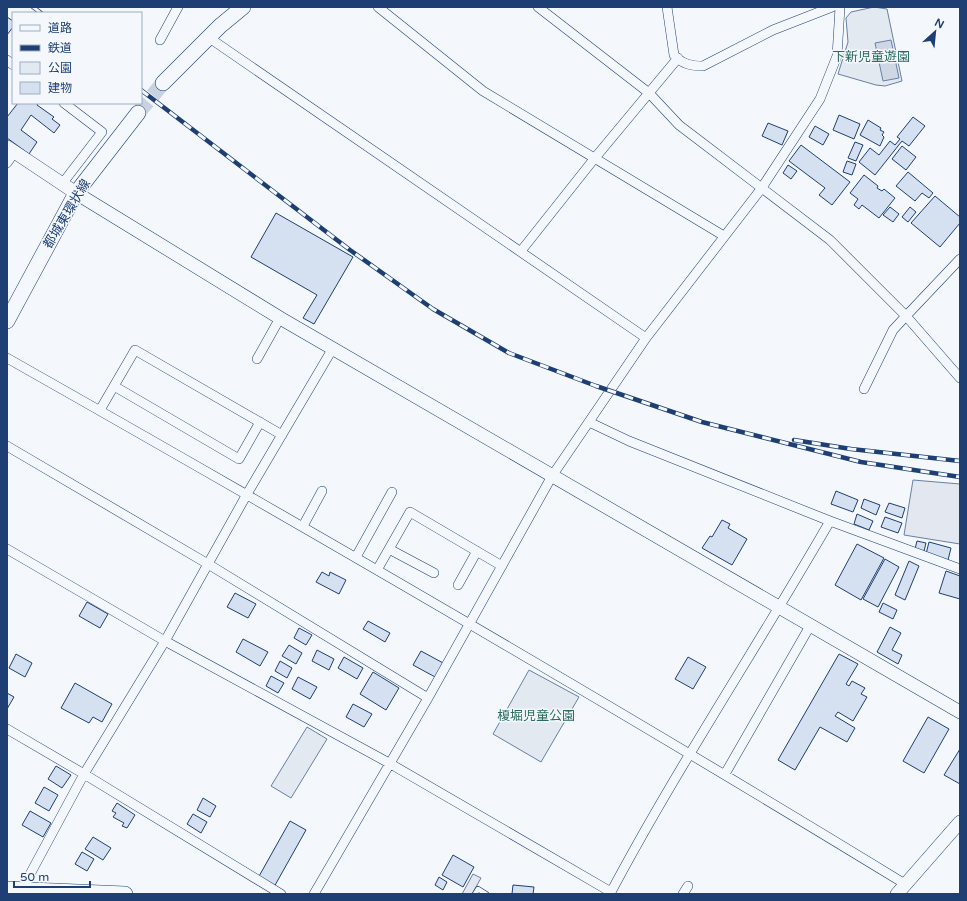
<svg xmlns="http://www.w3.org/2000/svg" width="967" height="901" viewBox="0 0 967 901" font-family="'Varela Round','Noto Sans JP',sans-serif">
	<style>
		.green { fill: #e3e9f0; stroke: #687fa3 }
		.parking { fill: #e3e8f0; stroke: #687fa3 }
		.water { fill: #cfd7e4; stroke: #687fa3 }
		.building { fill: #d5e0f0; stroke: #1d3f73 }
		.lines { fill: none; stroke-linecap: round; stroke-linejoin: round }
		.primary-tunnel { stroke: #c9d2e0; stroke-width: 15; stroke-dasharray: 15 8; stroke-linecap: butt }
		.lane-casing { stroke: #1d3f73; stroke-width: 6 }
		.street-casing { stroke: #1d3f73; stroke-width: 10 }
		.secondary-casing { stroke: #1d3f73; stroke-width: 14 }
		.primary-casing { stroke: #1d3f73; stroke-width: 16 }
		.lane { stroke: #f4f7fb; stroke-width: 4.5 }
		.street { stroke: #f4f7fb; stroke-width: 9 }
		.secondary { stroke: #f4f7fb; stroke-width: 13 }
		.primary { stroke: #f4f7fb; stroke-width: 15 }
		.rail-casing { stroke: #1d3f73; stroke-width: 4.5 }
		.rail { stroke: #f4f7fb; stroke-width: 3; stroke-dasharray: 9; stroke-linecap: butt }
		.labels { text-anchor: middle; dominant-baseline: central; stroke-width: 3; stroke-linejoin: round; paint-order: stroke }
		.park-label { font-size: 13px; fill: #2c6c60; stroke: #f4f7fb }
		.street-label { font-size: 13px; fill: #1d3f73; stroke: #f4f7fb }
	</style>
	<rect width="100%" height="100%" fill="#f4f7fb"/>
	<path class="green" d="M 874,7 L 887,9 L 902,81 L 885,86 L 876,85 L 838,74 L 848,42 L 846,18 L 851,12 Z
		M 529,670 L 579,697 L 541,762 L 493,734 Z
		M 307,727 L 327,739 L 291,798 L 271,786 Z"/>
	<path class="parking" d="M 913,480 L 960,484 L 960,544 L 904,535 Z
		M 473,874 L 481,878 L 472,894 L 462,894 Z"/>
	<path class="water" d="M 891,40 L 899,78 L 883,81 L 875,43 Z"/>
	<path class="building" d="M 7,17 L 13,21 L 13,27 L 7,35 Z
		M 18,103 L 38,103 L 37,105 L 54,117 L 52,119 L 60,125 L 54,133 L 31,115 L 21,130 L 37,142 L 29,154 L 7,138 L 7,117 Z
		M 839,115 L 860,124 L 854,139 L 833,130 Z
		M 913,117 L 925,126 L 909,146 L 902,141 L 875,175 L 859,162 L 870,148 L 879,155 L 890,141 L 895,145 L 900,139 L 897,137 Z
		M 868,120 L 881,128 L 880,130 L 884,132 L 882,135 L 884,137 L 880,146 L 860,135 Z
		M 768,123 L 788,131 L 782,145 L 762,136 Z
		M 815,126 L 829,134 L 823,145 L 809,137 Z
		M 855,142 L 863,145 L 856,161 L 848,158 Z
		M 801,145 L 850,182 L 832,205 L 819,195 L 825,188 L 789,161 Z
		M 902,146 L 916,157 L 906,170 L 892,159 Z
		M 847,161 L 856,164 L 852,175 L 843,172 Z
		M 788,165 L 797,171 L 791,179 L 783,173 Z
		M 908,172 L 933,193 L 929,198 L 922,193 L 915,201 L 896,186 Z
		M 864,175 L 878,186 L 877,188 L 882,191 L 884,189 L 895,198 L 879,218 L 862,205 L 859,209 L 854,205 L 858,199 L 850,193 Z
		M 935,196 L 960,217 L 960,223 L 940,247 L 911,223 Z
		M 890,207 L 899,214 L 893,222 L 883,215 Z
		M 910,207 L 916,212 L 908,222 L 902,217 Z
		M 276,213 L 353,257 L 314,324 L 303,318 L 317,295 L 251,257 Z
		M 836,491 L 858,500 L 853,512 L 831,504 Z
		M 864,499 L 880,505 L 876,515 L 861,508 Z
		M 889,503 L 905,508 L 902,518 L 885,512 Z
		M 857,514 L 873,521 L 869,530 L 854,524 Z
		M 885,517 L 902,523 L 898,533 L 881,527 Z
		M 722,520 L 730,524 L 728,528 L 747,539 L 732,565 L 702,548 L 710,536 L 712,537 Z
		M 917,541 L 926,543 L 924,551 L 915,549 Z
		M 929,542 L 951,548 L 948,560 L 926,554 Z
		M 857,544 L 884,558 L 861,600 L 835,585 Z
		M 885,559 L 899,567 L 878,607 L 863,599 Z
		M 909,561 L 919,566 L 905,600 L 895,595 Z
		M 946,571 L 960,576 L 960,599 L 939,593 Z
		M 322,572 L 329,576 L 330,572 L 346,580 L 339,594 L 316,582 Z
		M 235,593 L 256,604 L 248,618 L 227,607 Z
		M 87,602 L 108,614 L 100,628 L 79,616 Z
		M 883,603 L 897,610 L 893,619 L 879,612 Z
		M 368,621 L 390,633 L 385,642 L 363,629 Z
		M 890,627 L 901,633 L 892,650 L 902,655 L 898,664 L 877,652 Z
		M 299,628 L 312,635 L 306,645 L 294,638 Z
		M 243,639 L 268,652 L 260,666 L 236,652 Z
		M 289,645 L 302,653 L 296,664 L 282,656 Z
		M 317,650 L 334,659 L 329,670 L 312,661 Z
		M 421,651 L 445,664 L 437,678 L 413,665 Z
		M 16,654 L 32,663 L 25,677 L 9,668 Z
		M 839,654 L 858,664 L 846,684 L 849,686 L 852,681 L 865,688 L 861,694 L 867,697 L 853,721 L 838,712 L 835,716 L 855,728 L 847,742 L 820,727 L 795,770 L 778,760 Z
		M 344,657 L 363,668 L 357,679 L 338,668 Z
		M 688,657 L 706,667 L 693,689 L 675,679 Z
		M 280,661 L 292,668 L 287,678 L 275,671 Z
		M 373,672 L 399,688 L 386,710 L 360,694 Z
		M 271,676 L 284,683 L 278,693 L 266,686 Z
		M 298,677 L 317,687 L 310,699 L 292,689 Z
		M 75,683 L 112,704 L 102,722 L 93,717 L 89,723 L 61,708 Z
		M 7,693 L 14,697 L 7,709 Z
		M 353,704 L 372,714 L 364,727 L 346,717 Z
		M 928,717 L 949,729 L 924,773 L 903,761 Z
		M 960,749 L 960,784 L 944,775 Z
		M 56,766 L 71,775 L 62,788 L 48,779 Z
		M 44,787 L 58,795 L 49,811 L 35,803 Z
		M 203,798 L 216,806 L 210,817 L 197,810 Z
		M 117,803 L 135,815 L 127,828 L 122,826 L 124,823 L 113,817 L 116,813 L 112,811 Z
		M 30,811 L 51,823 L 43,837 L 22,825 Z
		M 193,814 L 207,822 L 201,833 L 187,824 Z
		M 290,821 L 306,830 L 274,887 L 258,878 Z
		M 93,837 L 111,848 L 103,860 L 85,849 Z
		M 82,852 L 94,859 L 87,871 L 75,864 Z
		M 453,855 L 474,867 L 463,887 L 442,875 Z
		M 439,877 L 447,882 L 443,890 L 435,885 Z
		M 513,885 L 534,887 L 533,894 L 512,894 Z"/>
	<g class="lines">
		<path class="primary-tunnel" d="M 138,113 L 163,83"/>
		<g class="lane-casing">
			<path id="lane" d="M 475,894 L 478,889 L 486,894"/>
		</g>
		<g class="street-casing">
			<path id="street" d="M 378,7 L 483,91 L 724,236
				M 538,7 L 649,93 L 679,125 L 830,240 L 906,316 L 960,259
				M 667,7 L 674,55 C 682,64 691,66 703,66 L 773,30 L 832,7
				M 208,37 L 646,338
				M 160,40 L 178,7
				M 7,60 L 13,65
				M 7,163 L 14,153
				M 62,184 L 102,132 L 64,103
				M 521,251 L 594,159 L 678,58
				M 7,358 C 309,529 609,703 905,884
				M 257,359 L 280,318
				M 114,386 L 239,459 L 260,422
				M 864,389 L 893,330 L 906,316 L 960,378
				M 100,410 L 135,350 L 282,435
				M 589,422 L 629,441 L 830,521 L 960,569
				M 7,446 L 208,564 L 428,698
				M 303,526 L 322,491
				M 7,549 L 165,641 L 389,763 L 611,892
				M 389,549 L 434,573
				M 356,557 L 392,492
				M 377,570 L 410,512 L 502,566
				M 458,585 L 477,551
				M 7,729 L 84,774 L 281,894
				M 725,774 L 810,626
				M 25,889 L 28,878 L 84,774 L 165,641 L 247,494 L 333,348
				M 314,894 L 428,698 L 552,476 L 646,338 L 761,189 L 820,99 L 837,56 L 840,7
				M 610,894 C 678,766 758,646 830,521
				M 683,894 L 688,886"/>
		</g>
		<g class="secondary-casing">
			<path id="secondary" d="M 7,147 L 76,193 L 280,318 L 960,712
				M 897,894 L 960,822"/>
		</g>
		<g class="primary-casing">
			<path id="primary" d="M 163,83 L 220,26 L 243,7
				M 7,321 L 76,193 L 138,113
				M 7,889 L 125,894"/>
		</g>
		<use href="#lane" class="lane"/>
		<use href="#street" class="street"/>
		<use href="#secondary" class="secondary"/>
		<use href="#primary" class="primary"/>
		<g class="rail-casing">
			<path id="rail" d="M 33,7 L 41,13
				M 141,90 L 350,250 L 433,309 L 509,353 L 596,386 L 702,422 L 861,462 L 960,477
				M 794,440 L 851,449 L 960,461"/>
		</g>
		<use href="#rail" class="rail"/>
	</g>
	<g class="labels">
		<g class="park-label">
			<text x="871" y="57">下新児童遊園</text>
			<text x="536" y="716">榎堀児童公園</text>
		</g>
		<g class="street-label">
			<text transform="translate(67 214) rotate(-59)">都城東環状線</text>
		</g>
	</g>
	<rect width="967" height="901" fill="none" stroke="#1d3f73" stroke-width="16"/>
	<rect x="12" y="12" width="130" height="92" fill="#f4f7fb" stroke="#9eadc5"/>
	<rect x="20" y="25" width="20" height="6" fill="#f4f7fb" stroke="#9eadc5"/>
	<text x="48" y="32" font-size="12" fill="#1d3f73">道路</text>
	<rect x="20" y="45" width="20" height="6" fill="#1d3f73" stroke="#9eadc5"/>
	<text x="48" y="52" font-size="12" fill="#1d3f73">鉄道</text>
	<rect x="20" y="62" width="20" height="12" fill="#e3e9f0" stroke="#9eadc5"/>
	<text x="48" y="72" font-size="12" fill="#1d3f73">公園</text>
	<rect x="20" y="82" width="20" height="12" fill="#d5e0f0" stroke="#9eadc5"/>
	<text x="48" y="92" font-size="12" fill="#1d3f73">建物</text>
	<g transform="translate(935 32) rotate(27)" stroke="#f4f7fb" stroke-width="3" paint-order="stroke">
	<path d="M0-3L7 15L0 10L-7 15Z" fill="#1d3f73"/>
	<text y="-6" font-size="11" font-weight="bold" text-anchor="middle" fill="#1d3f73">N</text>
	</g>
	<path d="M14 881v6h76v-6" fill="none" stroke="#1d3f73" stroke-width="2"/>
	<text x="20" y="881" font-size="12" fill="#1d3f73" stroke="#f4f7fb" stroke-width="3" paint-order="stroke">50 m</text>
</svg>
